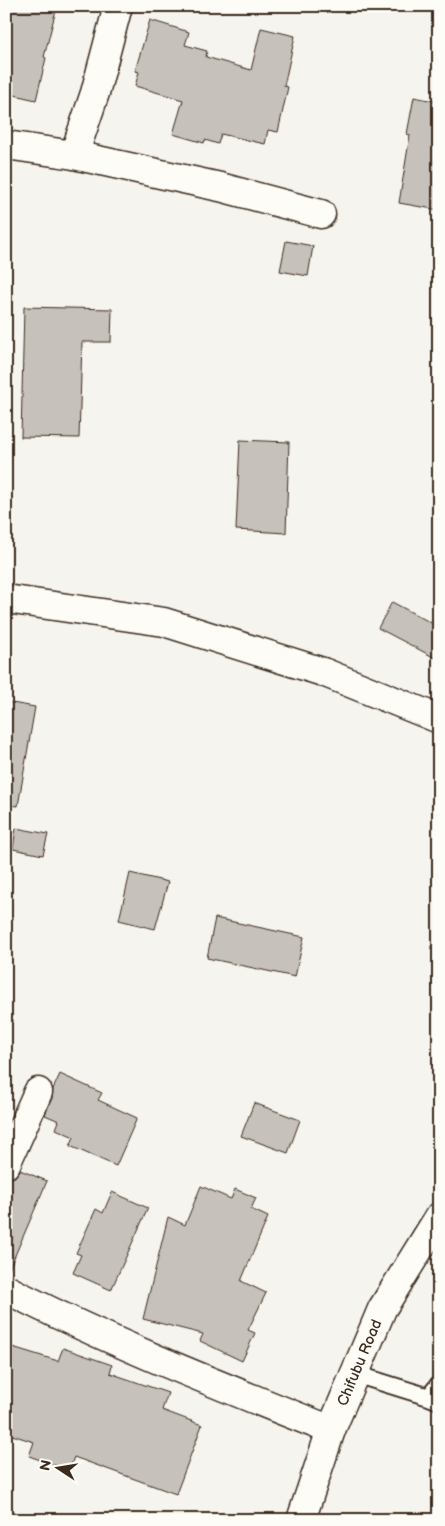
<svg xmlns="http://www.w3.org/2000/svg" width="445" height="1526" viewBox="0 0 445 1526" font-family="'Balsamiq Sans',sans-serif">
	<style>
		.building { fill: #c7c1bb; stroke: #3b2a1e }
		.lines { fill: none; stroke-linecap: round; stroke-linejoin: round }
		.lane-casing { stroke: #3b2a1e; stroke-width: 20 }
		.street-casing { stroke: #3b2a1e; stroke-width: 31 }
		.secondary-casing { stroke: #3b2a1e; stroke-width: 31 }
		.lane { stroke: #fdfcf7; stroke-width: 16 }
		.street { stroke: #fdfcf7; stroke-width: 28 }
		.secondary { stroke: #fdfcf7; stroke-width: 28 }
		.labels { text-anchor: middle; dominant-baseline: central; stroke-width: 4; stroke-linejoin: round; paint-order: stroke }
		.street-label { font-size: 15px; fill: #3b2a1e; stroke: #fdfcf7 }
	</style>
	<rect width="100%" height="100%" fill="#f5f4ee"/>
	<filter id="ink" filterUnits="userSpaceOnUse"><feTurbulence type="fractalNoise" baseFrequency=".02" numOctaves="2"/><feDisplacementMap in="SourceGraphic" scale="10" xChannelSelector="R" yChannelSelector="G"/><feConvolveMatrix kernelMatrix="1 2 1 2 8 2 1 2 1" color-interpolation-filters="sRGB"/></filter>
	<g filter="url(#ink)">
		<path class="building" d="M 6,6 L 57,6 L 44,57 L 46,58 L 36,100 L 6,93 Z
			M 150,20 L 189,32 L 185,45 L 207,51 L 206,57 L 251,70 L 261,28 L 295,36 L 284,86 L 288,87 L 278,132 L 268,130 L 265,144 L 221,134 L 218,144 L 205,140 L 204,143 L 173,134 L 183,100 L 135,86 L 139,72 L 135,71 Z
			M 414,97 L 439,102 L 439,210 L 399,203 L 410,135 L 407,134 Z
			M 286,241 L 313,246 L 308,276 L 280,271 Z
			M 24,307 L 112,309 L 111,342 L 82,342 L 79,438 L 21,437 Z
			M 240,440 L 289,442 L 286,533 L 236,530 Z
			M 392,602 L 439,627 L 439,660 L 378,628 Z
			M 6,702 L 35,707 L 18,806 L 6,805 Z
			M 16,828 L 48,834 L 43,855 L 13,849 Z
			M 130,873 L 168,882 L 155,929 L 119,920 Z
			M 215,918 L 304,937 L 295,977 L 207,958 Z
			M 60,1074 L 102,1093 L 98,1100 L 137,1118 L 116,1166 L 70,1146 L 74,1137 L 56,1129 L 59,1121 L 45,1115 L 52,1098 L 53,1089 Z
			M 254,1103 L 300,1120 L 288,1153 L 241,1136 Z
			M 20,1170 L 47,1181 L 7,1274 L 6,1179 L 15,1177 Z
			M 201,1186 L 231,1199 L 235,1189 L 256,1198 L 251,1209 L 268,1217 L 241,1281 L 266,1293 L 248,1330 L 255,1333 L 242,1361 L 200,1341 L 203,1334 L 143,1319 L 168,1217 L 185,1225 Z
			M 112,1192 L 148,1208 L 111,1290 L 73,1273 L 81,1255 L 76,1253 L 96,1209 L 103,1213 Z
			M 6,1345 L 58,1361 L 63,1348 L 112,1365 L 110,1373 L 168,1393 L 162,1410 L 202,1425 L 176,1494 L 74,1457 L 69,1470 L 29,1456 L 34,1442 L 6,1433 Z"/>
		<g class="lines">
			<g class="lane-casing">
				<path id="lane" d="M 355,1374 L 429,1397 L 439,1401
					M 429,1397 L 439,1384"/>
			</g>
			<g class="street-casing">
				<path id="street" d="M 6,145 L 74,155 L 220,187 L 321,214
					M 74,155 L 95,93 L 118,6
					M 6,599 L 164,622 L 323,672 L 439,719
					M 6,1164 L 38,1092
					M 6,1289 C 111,1343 221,1386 331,1430"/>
			</g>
			<g class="secondary-casing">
				<g id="secondary">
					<path id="s1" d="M 301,1520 L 331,1430 L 382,1309 L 439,1217"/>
				</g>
			</g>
			<use href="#lane" class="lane"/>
			<use href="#street" class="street"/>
			<use href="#secondary" class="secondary"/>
		</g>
	</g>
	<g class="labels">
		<g class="street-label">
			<text stroke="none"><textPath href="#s1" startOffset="168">Chifubu Road</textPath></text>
		</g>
	</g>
	<rect width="445" height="1526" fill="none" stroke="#fdfcf7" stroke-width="25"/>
	<rect x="12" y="12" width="420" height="1501" fill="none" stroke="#3b2a1e" stroke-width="2" filter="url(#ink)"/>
	<g transform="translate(58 1468) rotate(282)" stroke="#fdfcf7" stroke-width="4" paint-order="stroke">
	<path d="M0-4L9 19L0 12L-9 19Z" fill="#3b2a1e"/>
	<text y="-8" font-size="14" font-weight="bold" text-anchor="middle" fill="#3b2a1e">N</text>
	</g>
</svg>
